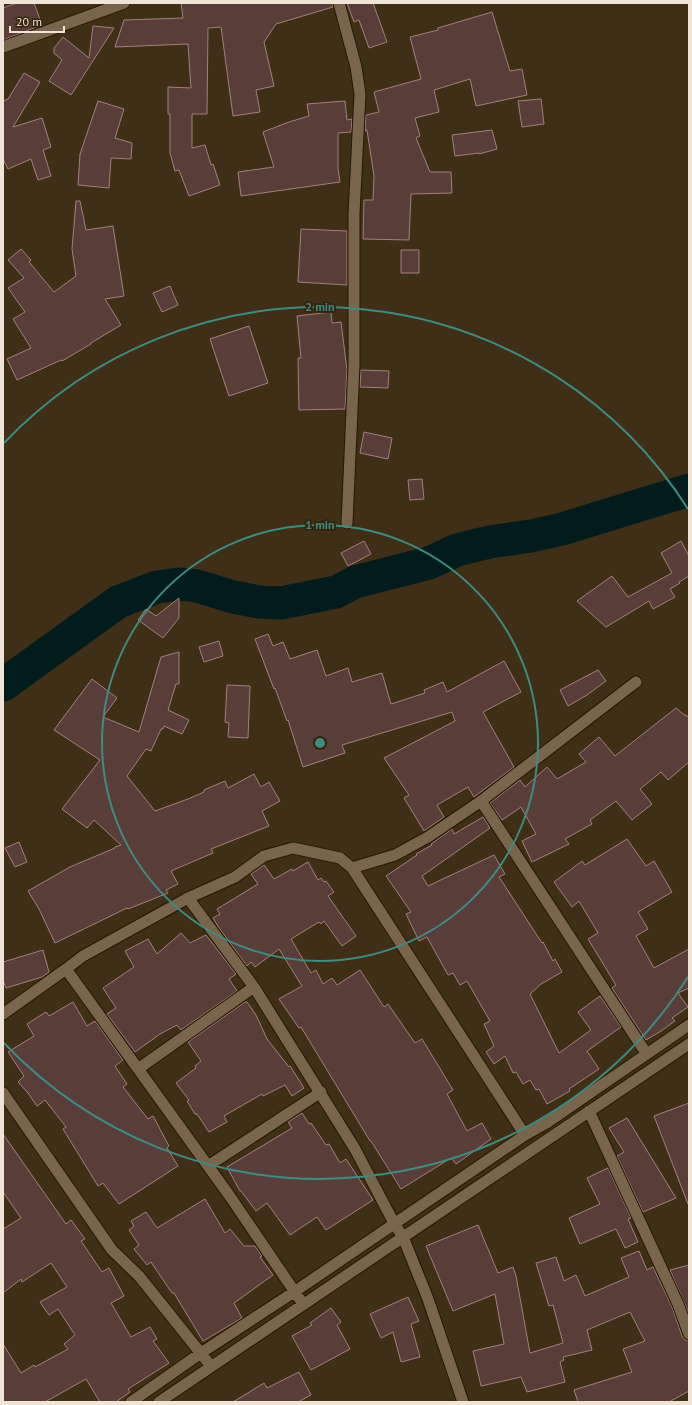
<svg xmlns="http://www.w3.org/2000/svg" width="692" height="1405" viewBox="0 0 692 1405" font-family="'PT Sans',sans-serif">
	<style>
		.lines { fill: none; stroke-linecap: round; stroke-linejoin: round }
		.river { stroke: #021c1d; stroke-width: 33 }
		.building { fill: #593d39; stroke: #a3807b }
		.minor-casing { stroke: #261701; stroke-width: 13 }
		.minor { stroke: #78654c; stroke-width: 11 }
		.ring { fill: none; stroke: #3c8c83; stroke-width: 2 }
		.centre { fill: #3c8c83; stroke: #35250d; stroke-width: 2 }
		.ring-label { font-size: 12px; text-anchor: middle; font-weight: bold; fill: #3c8c83; stroke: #35250d; stroke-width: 4; stroke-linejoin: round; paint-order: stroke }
	</style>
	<rect width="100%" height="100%" fill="#3f2f17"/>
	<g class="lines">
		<path class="river" d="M 3,685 L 118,602 L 157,587 L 179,584 L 197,586 L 233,597 L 259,602 L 281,603 L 336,592 L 355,582 L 429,563 L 457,550 L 489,542 L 531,536 L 562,529 L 689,490"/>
	</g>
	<path class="building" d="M 17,3 L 34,3 L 42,25 L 3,40 L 3,8 Z
		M 181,3 L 332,3 L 333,7 L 276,24 L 264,42 L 274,86 L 256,90 L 260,112 L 233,116 L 221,27 L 208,28 L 207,114 L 192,114 L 192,148 L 205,145 L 211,165 L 213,164 L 220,185 L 189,196 L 179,170 L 175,171 L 170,153 L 170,114 L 168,114 L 168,87 L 191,88 L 188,44 L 115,47 L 124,20 L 183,18 Z
		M 347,3 L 373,3 L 387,42 L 369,48 L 359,20 L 354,22 Z
		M 492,12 L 510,71 L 522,69 L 527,95 L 476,106 L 470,79 L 434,90 L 439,112 L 415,118 L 420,136 L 416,138 L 430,172 L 451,172 L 452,193 L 411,194 L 409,240 L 363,239 L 364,200 L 373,200 L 374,176 L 367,130 L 365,131 L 366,115 L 379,112 L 374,92 L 421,79 L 410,37 L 438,30 L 438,28 Z
		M 93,26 L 114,28 L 71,95 L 49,81 L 62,60 L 54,53 L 54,48 L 63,37 L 89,58 Z
		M 24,73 L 40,82 L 13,127 L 42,118 L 51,147 L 43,150 L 51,176 L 38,180 L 31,159 L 8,169 L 3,159 L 3,101 L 8,99 Z
		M 541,99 L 544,124 L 522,127 L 518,101 Z
		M 98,101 L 124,109 L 115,138 L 132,143 L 131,159 L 111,158 L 109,188 L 78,185 L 80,154 Z
		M 345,101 L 347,120 L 352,119 L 351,132 L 338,133 L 338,168 L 340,182 L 241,196 L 238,172 L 274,167 L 263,132 L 289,122 L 309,116 L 307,104 Z
		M 492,130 L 497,149 L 479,154 L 479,153 L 455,156 L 452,135 Z
		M 76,201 L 80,201 L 86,230 L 113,226 L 124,296 L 105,299 L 121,325 L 91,343 L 91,344 L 62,361 L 61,360 L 17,380 L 7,359 L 31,348 L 13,319 L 25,312 L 8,288 L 24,278 L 8,260 L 21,249 L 31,260 L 29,262 L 54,292 L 76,276 L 72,249 Z
		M 301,229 L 347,231 L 347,285 L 298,282 Z
		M 401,250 L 419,250 L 419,273 L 401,273 Z
		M 170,286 L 178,305 L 162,312 L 153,293 Z
		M 331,312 L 332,323 L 341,322 L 347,370 L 345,409 L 299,410 L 298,358 L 301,358 L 297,316 Z
		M 249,326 L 268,383 L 229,396 L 210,339 Z
		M 361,370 L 389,371 L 388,388 L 360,387 Z
		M 364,432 L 392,438 L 388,459 L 360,453 Z
		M 422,479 L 424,499 L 410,500 L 408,480 Z
		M 364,541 L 371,554 L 348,566 L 341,553 Z
		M 681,541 L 689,556 L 689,576 L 679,582 L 680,583 L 670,589 L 675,597 L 653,609 L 649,601 L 606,627 L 577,601 L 612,576 L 628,597 L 672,573 L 661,553 Z
		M 179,598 L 179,618 L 163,638 L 138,620 L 146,609 L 156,616 Z
		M 268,634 L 273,646 L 283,642 L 290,659 L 317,650 L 326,676 L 348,668 L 352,682 L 382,673 L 391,704 L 425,693 L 424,690 L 443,682 L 447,692 L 504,661 L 521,692 L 483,712 L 514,767 L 474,797 L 468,787 L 437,805 L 444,817 L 424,831 L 404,798 L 409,795 L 384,758 L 455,721 L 452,712 L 342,745 L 345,753 L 303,767 L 288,720 L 287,721 L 275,688 L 274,689 L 255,639 Z
		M 219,641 L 223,656 L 204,662 L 199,647 Z
		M 179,652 L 179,684 L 176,684 L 168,710 L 189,720 L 182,734 L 164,726 L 163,729 L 161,729 L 151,751 L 146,749 L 127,776 L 155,811 L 188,799 L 204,792 L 204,790 L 225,781 L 228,788 L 254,774 L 261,787 L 269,782 L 280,801 L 262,811 L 269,826 L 211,849 L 213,853 L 171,871 L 178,884 L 166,890 L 168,893 L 128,909 L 127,908 L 55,943 L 39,909 L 28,891 L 70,867 L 115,848 L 115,847 L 121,845 L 94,820 L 87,828 L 62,809 L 100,760 L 54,730 L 92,679 L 117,698 L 103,717 L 139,732 L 161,657 Z
		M 598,670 L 606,681 L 587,695 L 568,706 L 560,690 Z
		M 227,685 L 250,686 L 248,738 L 228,737 L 229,723 L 225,722 Z
		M 676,708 L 683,714 L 689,717 L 689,762 L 668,780 L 661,772 L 640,789 L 652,804 L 632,820 L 616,801 L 590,820 L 592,824 L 565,839 L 569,844 L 532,862 L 522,841 L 536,834 L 521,807 L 502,820 L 490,803 L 520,780 L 525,787 L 547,767 L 557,779 L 586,762 L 579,754 L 599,737 L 615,756 Z
		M 483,817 L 490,828 L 422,876 L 428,886 L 494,855 L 505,874 L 499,877 L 542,943 L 543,942 L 553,961 L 555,959 L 562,972 L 541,984 L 530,994 L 559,1053 L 591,1030 L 578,1012 L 600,996 L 621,1027 L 587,1051 L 599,1069 L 569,1089 L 570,1091 L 547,1104 L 539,1089 L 536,1090 L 530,1080 L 523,1084 L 516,1072 L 513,1073 L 505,1056 L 494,1064 L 486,1052 L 494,1046 L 484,1024 L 490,1021 L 467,981 L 460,985 L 453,973 L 448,975 L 427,937 L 419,941 L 406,914 L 411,912 L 386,876 L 417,855 L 416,854 L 432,845 L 431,844 L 452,829 L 454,834 Z
		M 627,839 L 646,866 L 654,861 L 672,892 L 638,912 L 648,929 L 636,936 L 654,968 L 689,949 L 689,988 L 678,993 L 688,1007 L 672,1018 L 675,1021 L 661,1031 L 646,1040 L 612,988 L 616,985 L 588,939 L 598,933 L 579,901 L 572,907 L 554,882 L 582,861 L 585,865 Z
		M 19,842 L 27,862 L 15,867 L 5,848 Z
		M 308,862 L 318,880 L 321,878 L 324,882 L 326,881 L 334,892 L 328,896 L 356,936 L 342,946 L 324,921 L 321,924 L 319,922 L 291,939 L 311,973 L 316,970 L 323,984 L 332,978 L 337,985 L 360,970 L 384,1007 L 388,1004 L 415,1043 L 422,1039 L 453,1090 L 447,1094 L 467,1131 L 482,1123 L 491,1139 L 456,1164 L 451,1158 L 401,1189 L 371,1141 L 370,1141 L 301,1027 L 299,1028 L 279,999 L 302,986 L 279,949 L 255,967 L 251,962 L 247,966 L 219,928 L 213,918 L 220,914 L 217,909 L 258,884 L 251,874 L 264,865 L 274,879 L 292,869 L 293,871 Z
		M 181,933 L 190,943 L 206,935 L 236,974 L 229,979 L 237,991 L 181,1030 L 177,1025 L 160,1034 L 135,1052 L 107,1014 L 116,1008 L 103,988 L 134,967 L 125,951 L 148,939 L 157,954 Z
		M 43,950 L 49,972 L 42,977 L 6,988 L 3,980 L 3,962 Z
		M 73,1002 L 87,1026 L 95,1021 L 123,1060 L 115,1066 L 127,1084 L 123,1087 L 148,1119 L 153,1116 L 169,1146 L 167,1148 L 178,1166 L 119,1204 L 103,1183 L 98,1186 L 63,1129 L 66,1127 L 45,1100 L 37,1106 L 28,1093 L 18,1082 L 24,1076 L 8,1052 L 34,1036 L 27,1024 L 46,1012 L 49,1016 Z
		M 245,1002 L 247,1002 L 256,1015 L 267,1039 L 289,1067 L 290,1066 L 304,1088 L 292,1096 L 285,1085 L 263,1096 L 262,1094 L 224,1116 L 227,1122 L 209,1132 L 197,1114 L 195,1114 L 187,1101 L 189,1100 L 176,1083 L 196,1068 L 195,1066 L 201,1061 L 188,1042 Z
		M 689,1103 L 689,1204 L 688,1204 L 654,1116 Z
		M 302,1113 L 309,1124 L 311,1123 L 326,1145 L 329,1144 L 340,1163 L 346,1159 L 373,1200 L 326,1230 L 317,1217 L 290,1235 L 267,1203 L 256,1211 L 241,1191 L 240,1191 L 227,1167 L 292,1128 L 288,1122 Z
		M 627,1118 L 676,1198 L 643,1212 L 617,1156 L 624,1152 L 609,1128 Z
		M 3,1134 L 66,1224 L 71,1220 L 85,1239 L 81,1241 L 102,1272 L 109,1268 L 124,1296 L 111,1303 L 131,1337 L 150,1327 L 157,1339 L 153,1341 L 169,1363 L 128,1389 L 130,1392 L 116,1402 L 100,1402 L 86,1379 L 45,1402 L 3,1402 L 3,1344 L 21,1373 L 34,1365 L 35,1367 L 68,1349 L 64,1344 L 75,1335 L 58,1309 L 49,1315 L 40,1302 L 67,1287 L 51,1263 L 22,1282 L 21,1279 L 3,1293 L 3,1229 L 21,1218 L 3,1192 Z
		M 608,1168 L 631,1218 L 628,1219 L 638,1242 L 625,1248 L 616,1229 L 580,1244 L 569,1218 L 600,1204 L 587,1178 Z
		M 205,1199 L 225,1233 L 230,1229 L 244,1246 L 255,1246 L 262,1256 L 260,1257 L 273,1275 L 234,1303 L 242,1318 L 203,1341 L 174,1293 L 172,1293 L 151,1262 L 147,1265 L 134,1249 L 139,1245 L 129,1230 L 134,1226 L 131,1221 L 146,1212 L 157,1228 Z
		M 478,1225 L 498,1273 L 513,1267 L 516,1276 L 530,1353 L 563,1343 L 553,1305 L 549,1306 L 536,1263 L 556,1257 L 564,1281 L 576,1275 L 585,1296 L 629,1277 L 621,1258 L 639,1251 L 647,1270 L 653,1267 L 672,1307 L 682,1336 L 685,1340 L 689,1341 L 689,1391 L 669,1402 L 578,1402 L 574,1390 L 632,1372 L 623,1349 L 645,1341 L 630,1312 L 587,1330 L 592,1350 L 563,1357 L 564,1360 L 560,1362 L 565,1382 L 527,1392 L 521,1377 L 481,1386 L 473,1351 L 504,1344 L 495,1294 L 453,1311 L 426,1246 Z
		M 689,1265 L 689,1314 L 670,1270 Z
		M 408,1297 L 419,1321 L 411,1324 L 420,1357 L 401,1362 L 393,1332 L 381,1338 L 370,1314 Z
		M 331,1308 L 341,1322 L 337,1325 L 350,1349 L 311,1370 L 292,1336 L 312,1325 L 310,1323 Z
		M 299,1372 L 311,1395 L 298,1402 L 233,1402 L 264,1383 L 267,1388 Z"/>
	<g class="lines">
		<g class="minor-casing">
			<path id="minor" d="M 339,3 L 356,67 L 360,94 L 354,214 L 354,365 L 347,523
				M 3,47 L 124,3
				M 481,801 L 646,1053
				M 352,868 L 525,1135
				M 188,898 L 254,987 L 355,1149 L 395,1225 L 403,1237 L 428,1299 L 463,1402
				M 3,1014 L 66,969
				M 138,1069 L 254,987
				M 3,1093 L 112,1250 L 139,1276 L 211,1366
				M 589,1111 L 678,1304 L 689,1334
				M 208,1166 L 321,1092
				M 303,1304 L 229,1195 L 66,969 L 83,956 L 188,898 L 235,877 L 264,856 L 293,848 L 340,858 L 352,868 L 395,855 L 428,837 L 481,801 L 636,682
				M 131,1402 L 201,1353 L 294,1292 L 525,1135 L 548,1122 L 689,1025
				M 159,1402 L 689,1044"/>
		</g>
		<use href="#minor" class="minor"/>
	</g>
	<g class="ring">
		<circle cx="320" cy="743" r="218"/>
		<path d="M688 977A436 436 0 0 1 4 1043M4 443A436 436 0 0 1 688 509"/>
	</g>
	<circle cx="320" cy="743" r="6" class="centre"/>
	<g class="ring-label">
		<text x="320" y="311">2 min</text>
		<text x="320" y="529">1 min</text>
	</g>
	<rect width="692" height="1405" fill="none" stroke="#efe4d6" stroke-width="8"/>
	<path d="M10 26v6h54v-6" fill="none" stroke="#efe4d6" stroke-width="2"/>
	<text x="16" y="26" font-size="12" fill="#efe4d6" stroke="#35250d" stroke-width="3" paint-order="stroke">20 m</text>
</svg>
